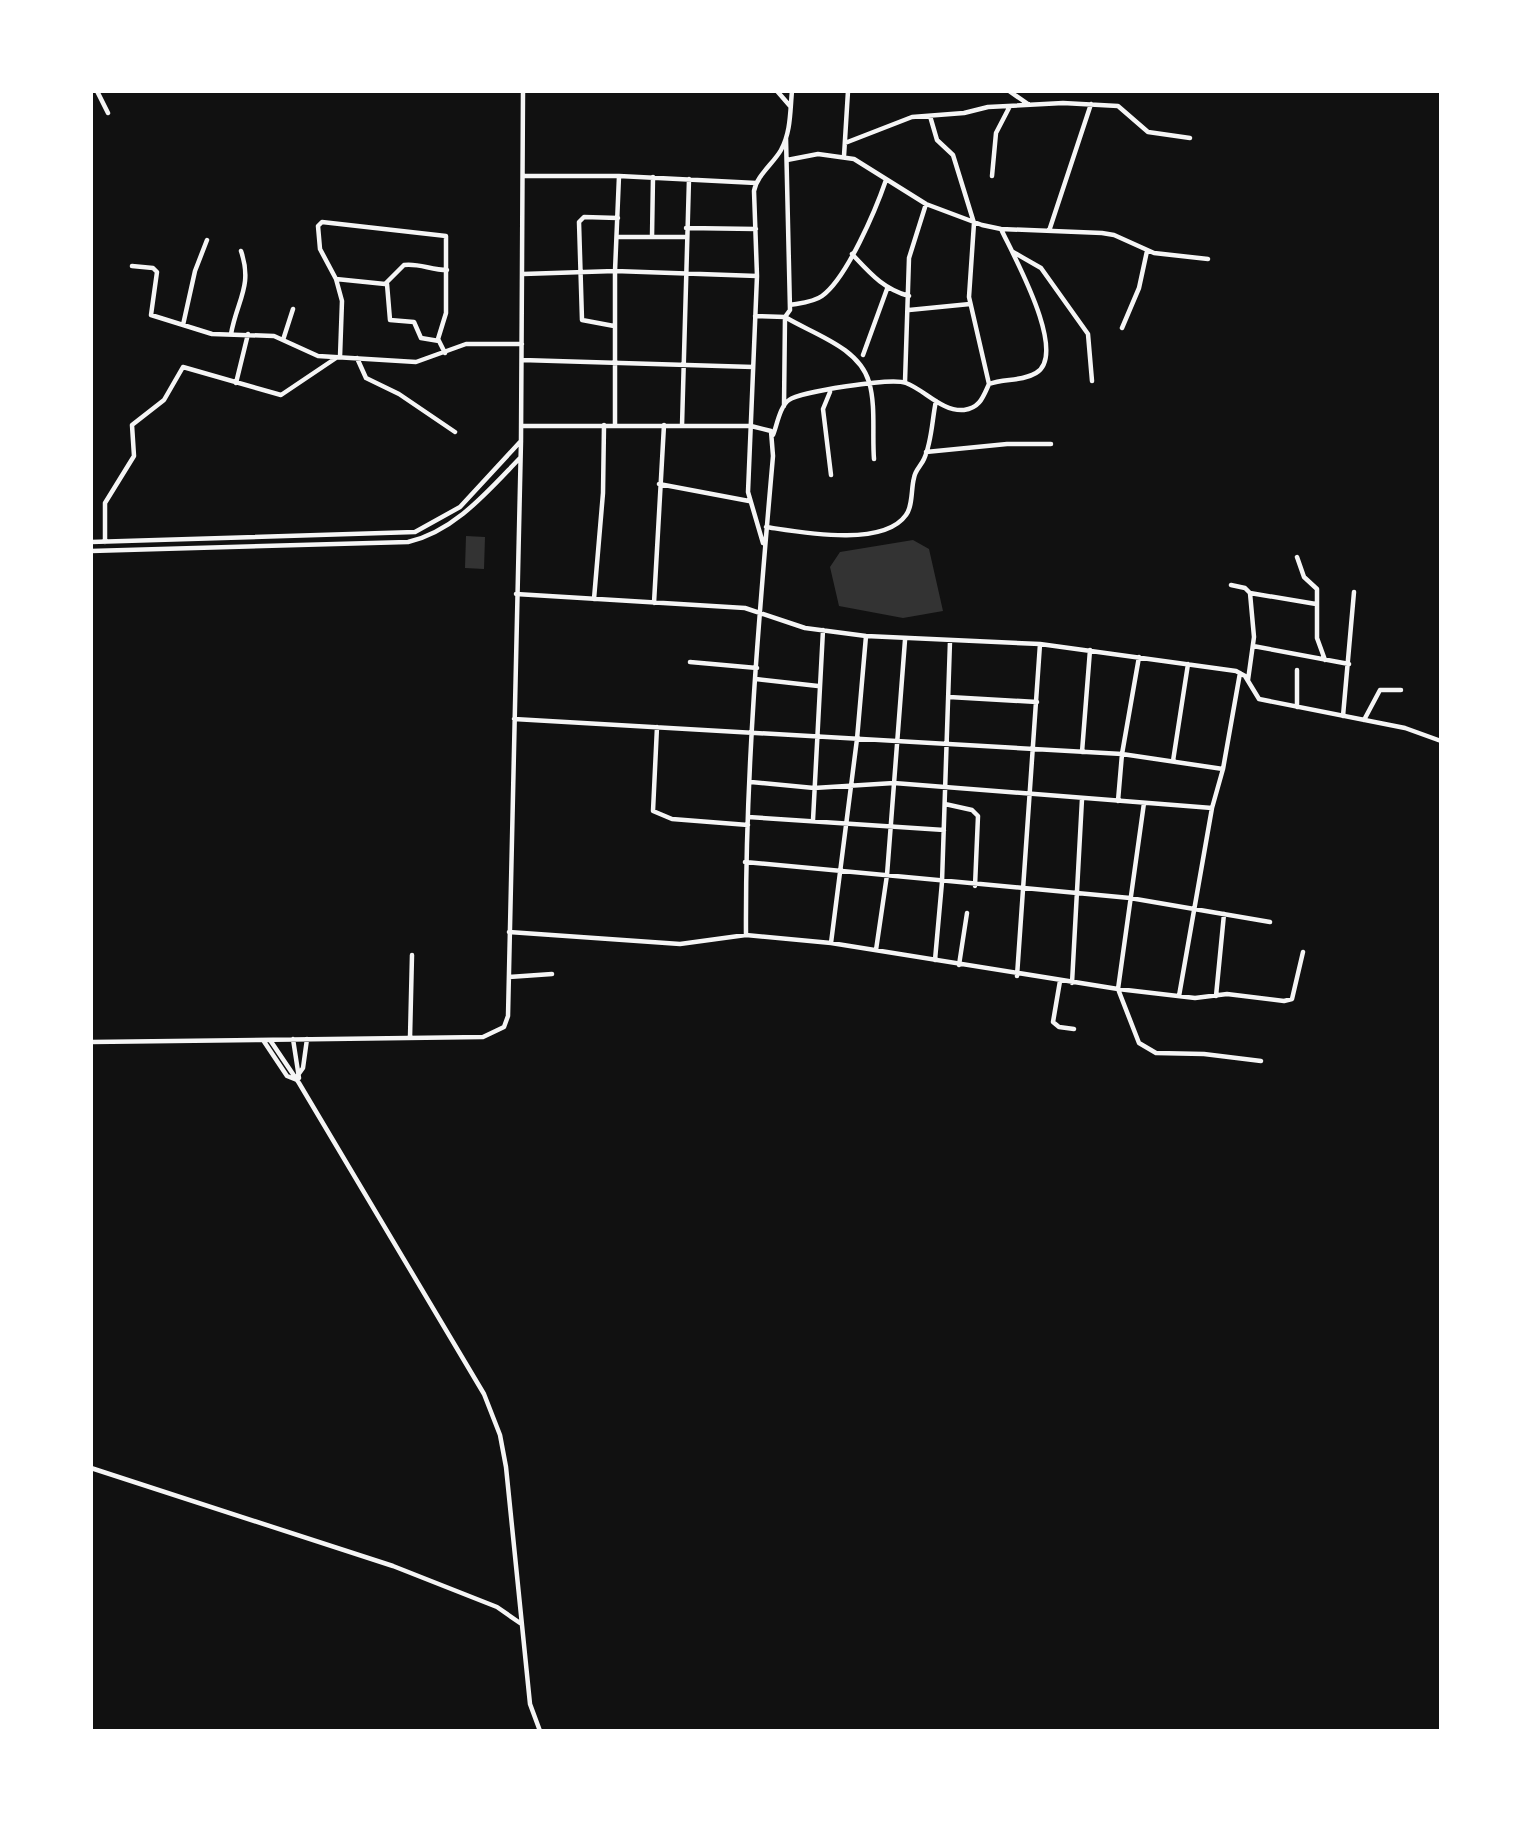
<svg xmlns="http://www.w3.org/2000/svg" width="1532" height="1822" viewBox="0 0 1532 1822" font-family="Raleway,sans-serif">
	<style>
		.water { fill: #333 }
		.lines { fill: none; stroke-linecap: round; stroke-linejoin: round }
		.minor { stroke: #f5f5f5; stroke-width: 4.5 }
	</style>
	<rect width="100%" height="100%" fill="#111"/>
	<path class="water" d="M 466,536 L 485,537 L 484,569 L 465,568 Z
		M 913,540 L 929,549 L 943,611 L 903,618 L 839,606 L 830,567 L 840,552 Z"/>
	<g class="lines">
		<path class="minor" d="M 97,91 L 108,113
			M 777,91 L 790,106
			M 1009,91 L 1028,104
			M 930,116 L 937,140 L 953,155 L 974,223 L 969,297 L 989,384
			M 845,143 L 912,117 L 964,113 L 988,107 L 1063,103 L 1118,106 L 1148,132 L 1190,138
			M 844,156 L 848,91
			M 787,160 L 818,154 L 854,159 L 926,204 L 982,225 L 1001,229 L 1102,233 L 1114,235 L 1154,253 L 1208,259
			M 525,176 L 619,176 L 756,183
			M 992,176 L 996,133 L 1010,106
			M 686,228 L 756,229
			M 1049,231 L 1091,104
			M 618,237 L 686,237
			M 652,237 L 653,177
			M 1013,252 L 1041,268 L 1088,334 L 1092,381
			M 852,254 C 870,273 883,289 909,296
			M 132,266 L 153,268 L 157,272 L 151,315 L 212,334 L 274,336 L 318,356 L 416,362 L 466,344 L 522,344
			M 523,274 L 615,271 L 757,276
			M 336,279 L 385,284 L 404,265 C 419,263 431,270 447,270
			M 387,284 L 390,320 L 414,322 L 421,338 L 439,341
			M 790,305 C 801,303 814,302 822,296 C 847,278 876,209 886,180
			M 909,310 L 970,304
			M 755,316 L 785,317 L 790,310 L 786,138
			M 785,317 C 813,334 859,347 869,382 C 876,405 872,435 874,459
			M 183,325 L 195,271 L 207,240
			M 614,326 L 582,320 L 579,222 L 584,217 L 618,218
			M 1122,328 L 1139,288 L 1147,251
			M 231,334 C 237,300 253,286 241,251
			M 283,340 L 293,309
			M 863,355 L 887,289
			M 340,357 L 342,301 L 336,279 L 320,249 L 318,226 L 322,222 L 446,236 L 446,313 L 438,339 L 445,353
			M 357,358 L 366,378 L 399,394 L 455,432
			M 522,360 L 753,367
			M 905,382 L 909,258 L 926,204
			M 236,383 L 248,334
			M 830,392 L 823,409 L 831,475
			M 784,406 L 785,317
			M 615,424 L 615,271 L 619,176
			M 521,426 L 751,426 L 771,431 L 773,456 C 759,615 745,776 746,935
			M 682,426 L 689,179
			M 773,435 C 777,425 780,406 789,400 C 800,392 892,377 906,383 C 925,390 942,412 964,410 C 980,408 983,397 989,384 C 1004,378 1021,382 1036,373 C 1069,354 1013,255 1001,229
			M 926,452 L 1007,444 L 1051,444
			M 659,484 L 749,501
			M 766,527 C 800,532 883,548 906,515 C 913,506 911,488 914,478 C 915,470 921,466 924,459 C 932,442 932,419 936,401
			M 91,542 L 415,532 L 460,507 L 520,442
			M 105,542 L 105,503 L 134,456 L 132,425 L 164,400 L 183,367 L 281,395 L 336,358
			M 763,543 L 748,492 L 757,276 L 754,191 C 757,175 773,164 781,150 C 791,132 790,111 792,91
			M 91,551 L 408,542 C 455,531 488,491 520,458
			M 1297,557 L 1304,577 L 1317,589 L 1317,638 L 1325,660
			M 1231,585 L 1245,588 L 1250,593 L 1254,637 L 1248,680
			M 1250,593 L 1316,604
			M 516,594 L 745,608 L 805,628 L 866,636 L 1040,644 L 1236,671 L 1245,676 L 1259,699 L 1405,728 L 1441,741
			M 594,599 L 603,493 L 604,425
			M 654,603 L 664,425
			M 1253,646 L 1349,664
			M 690,662 L 757,668
			M 756,679 L 818,686
			M 949,697 L 1037,702
			M 1297,707 L 1297,670
			M 1343,716 L 1354,592
			M 514,719 L 1122,754 L 1223,769
			M 1364,720 L 1380,690 L 1401,690
			M 657,727 L 653,811 L 672,819 L 748,825
			M 1082,752 L 1090,650
			M 1173,761 L 1188,664
			M 751,782 L 814,788 L 894,783 L 1212,808
			M 1118,801 L 1122,754 L 1139,657
			M 1144,803 L 1118,989 L 1139,1043 L 1156,1053 L 1204,1054 L 1261,1061
			M 945,804 L 972,810 L 978,816 L 975,886
			M 748,817 L 944,830
			M 813,820 L 823,630
			M 745,862 L 1130,898 L 1270,922
			M 509,932 L 680,944 L 746,935 L 831,943 L 1118,989 L 1195,998 L 1227,994 L 1284,1001 L 1292,999 L 1303,952
			M 831,943 L 857,739 L 866,636
			M 876,950 L 887,875 L 905,640
			M 935,960 L 942,882 L 950,641
			M 959,965 L 967,913
			M 1017,976 L 1040,644
			M 509,977 L 552,974
			M 1060,981 L 1053,1022 L 1059,1027 L 1074,1029
			M 1072,983 L 1082,799
			M 1179,996 L 1212,808 L 1223,769 L 1240,673
			M 1216,996 L 1224,914
			M 410,1038 L 412,955
			M 293,1039 L 299,1078
			M 263,1040 L 287,1076 L 297,1080
			M 270,1040 L 299,1083 L 484,1394 L 500,1435 L 506,1467 L 530,1704 L 540,1731
			M 91,1042 L 483,1037 L 504,1027 L 508,1016 L 521,441 L 523,91
			M 298,1075 L 303,1068 L 307,1039
			M 91,1468 L 393,1566 L 497,1607 L 520,1623"/>
	</g>
	<rect width="1532" height="1822" fill="none" stroke="#ffffff" stroke-width="186"/>
</svg>
